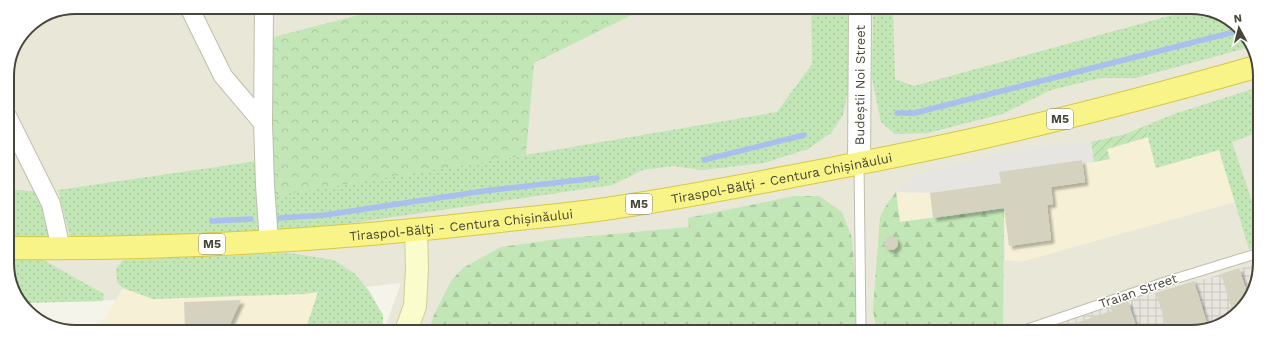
<svg xmlns="http://www.w3.org/2000/svg" width="1267" height="339" viewBox="0 0 1267 339" font-family="'Work Sans',sans-serif">
<style>
.residential{fill:#e8e7d8}
.commercial{fill:#f5f0d6}
.industrial{fill:url(#industrial-grid)}
.grass{fill:url(#grass-dots)}
.forest{fill:url(#forest-firs)}
.park{fill:url(#park-crowns)}
.garden{fill:url(#garden-furrows)}
.parking{fill:#e6e5e1}
.lines{fill:none;stroke-linecap:round;stroke-linejoin:round}
.stream{stroke:#a9bfee;stroke-width:5.5}
.building{fill:#d5d3c0;filter:url(#shadow)}
.service-casing{stroke:#bfbeac;stroke-width:11}
.minor-casing{stroke:#bfbeac;stroke-width:20}
.tertiary-casing{stroke:#bfbeac;stroke-width:24}
.secondary-casing{stroke:#cecf99;stroke-width:24}
.trunk-casing{stroke:#d7c941;stroke-width:24}
.service{stroke:#fff;stroke-width:9}
.minor{stroke:#fff;stroke-width:18}
.tertiary{stroke:#fff;stroke-width:22}
.secondary{stroke:#fafccc;stroke-width:22}
.trunk{stroke:#f8f487;stroke-width:22}
.labels{text-anchor:middle;dominant-baseline:central;stroke-width:3;stroke-linejoin:round;paint-order:stroke}
.shield{fill:#fff;stroke:#7f7e74;stroke-width:1}
.shield-label{font-size:12px;font-weight:bold;fill:#484638}
.street-label{font-size:13px;fill:#484638;stroke:#fff}
.rim{fill:none;stroke:#484638;stroke-width:2}
</style>
<defs>
<pattern id="industrial-grid" width="8" height="8" patternUnits="userSpaceOnUse"><rect width="8" height="8" fill="#e7e5de"/><path d="M0 4h8M4 0v8" fill="none" stroke="#c8c6bf"/></pattern>
<pattern id="grass-dots" width="8" height="8" patternUnits="userSpaceOnUse"><rect width="8" height="8" fill="#c2e6b5"/><path d="M2 2h.1M6 6h.1" fill="none" stroke="#a8c79c" stroke-width="1.8" stroke-linecap="round"/></pattern>
<pattern id="forest-firs" width="22" height="20" patternUnits="userSpaceOnUse"><rect width="22" height="20" fill="#c2e6b5"/><path d="M5 1l3.5 6h-7zM16 11l3.5 6h-7z" fill="#a8c79c"/></pattern>
<pattern id="park-crowns" width="20" height="18" patternUnits="userSpaceOnUse"><rect width="20" height="18" fill="#c2e6b5"/><path d="M2 6a3 3 0 1 1 6 0M12 15a3 3 0 1 1 6 0" fill="none" stroke="#a8c79c"/></pattern>
<pattern id="garden-furrows" width="10" height="10" patternUnits="userSpaceOnUse"><rect width="10" height="10" fill="#c2e6b5"/><path d="M-1 1l2-2M0 10L10 0M9 11l2-2" fill="none" stroke="#a8c79c"/></pattern>
<filter id="shadow"><feDropShadow dx="3.5" dy="3.5" stdDeviation="1" flood-color="#0004"/></filter>
</defs>
<rect width="100%" height="100%" fill="#f4f4ea"/>
<polygon class="residential" points="76,7 1205,8 1240,27 1259,62 1259,277 1236,315 1195,332 384,331 401,283 304,294 23,303 8,277 7,72 27,27 50,12"/>
<g class="commercial">
<polygon points="1148,137 1156,168 1219,149 1235,202 1021,262 1005,260 1004,211 899,222 896,192 903,184 925,172 1000,172 1082,160 1083,163 1109,159 1107,149"/>
<polygon points="123,288 153,299 304,294 319,292 305,331 85,331 95,326 107,315"/>
</g>
<polygon class="industrial" points="1259,263 1259,277 1236,315 1195,332 1037,332 1128,301"/>
<g class="grass">
<polygon points="811,8 852,8 851,75 843,115 831,133 808,149 764,163 702,170 673,166 643,170 612,185 276,234 273,196 526,155 777,112 812,64"/>
<polygon points="873,8 893,8 895,79 914,86 1198,8 1205,8 1240,27 1250,47 1136,78 1101,78 1051,90 1002,114 928,133 895,134 881,122 872,78"/>
<polygon points="1259,87 1259,132 1232,142 1259,222 1259,246 1249,249 1219,150 1156,168 1145,126 1174,114"/>
<polygon points="258,161 261,234 71,241 58,190"/>
<polygon points="8,189 40,192 52,240 8,240"/>
<polygon points="290,253 334,260 355,274 369,291 383,315 383,323 377,331 305,331 318,292 304,294 153,299 123,288 117,282 116,269 123,260"/>
<polygon points="8,257 38,257 104,294 103,301 23,303 8,277"/>
</g>
<g class="forest">
<polygon points="896,192 900,222 1004,208 1003,330 997,332 877,332 873,310 880,217 887,204"/>
<polygon points="794,196 819,196 842,212 852,238 856,292 856,331 428,331 434,315 451,281 463,268 501,247 559,239 689,227 688,218"/>
</g>
<polygon class="park" points="390,7 646,8 534,63 526,155 273,196 270,38"/>
<polygon class="garden" points="1145,126 1148,137 1107,149 1110,159 1094,162 1091,142 1126,134"/>
<polygon class="parking" points="1091,142 1094,162 1082,163 1082,160 1000,172 1001,183 930,193 896,192 903,184 925,172 997,156 1046,147"/>
<g class="lines">
<g class="stream">
<polyline points="897,113 915,113 1242,30"/>
<polyline points="704,160 804,135"/>
<polyline points="280,218 325,215 484,191 597,178"/>
<polyline points="212,221 251,219"/>
</g>
</g>
<g class="building">
<polygon points="1082,160 1085,182 1051,187 1053,204 1047,205 1051,240 1009,246 1004,208 933,218 930,193 1001,183 999,172"/>
<circle cx="891" cy="243" r="7"/>
<polygon points="1239,268 1248,295 1236,315 1234,316 1221,274"/>
<polygon points="1194,281 1208,326 1195,332 1168,332 1156,293"/>
<polygon points="241,300 229,326 215,326 215,331 197,331 197,327 185,328 184,302"/>
<polygon points="1128,301 1138,332 1058,332 1058,329 1112,311 1111,307"/>
</g>
<g class="lines">
<defs>
<g id="service">
<polyline points="859,163 861,331"/>
<polyline points="1019,332 1168,281 1259,253"/>
</g>
<g id="minor">
<polyline points="189,7 223,76 263,123 265,185 269,242"/>
<polyline points="7,116 51,204 61,249"/>
<polyline points="263,123 264,7"/>
</g>
<g id="tertiary">
<path id="s1" d="M859 163 860 8"/>
</g>
<polyline id="secondary" points="406,331 415,306 417,268 416,231"/>
<g id="trunk">
<path id="s2" d="M8 248C170 250 331 240 491 222 534 217 576 214 618 207 687 197 756 183 825 170 871 161 917 152 962 142 1062 120 1161 94 1259 66"/>
</g>
</defs>
<use href="#service" class="service-casing"/>
<use href="#minor" class="minor-casing"/>
<use href="#tertiary" class="tertiary-casing"/>
<use href="#secondary" class="secondary-casing"/>
<use href="#trunk" class="trunk-casing"/>
<use href="#service" class="service"/>
<use href="#minor" class="minor"/>
<use href="#tertiary" class="tertiary"/>
<use href="#secondary" class="secondary"/>
<use href="#trunk" class="trunk"/>
</g>
<g class="labels">
<g class="shield">
<rect x="1047" y="109" width="26" height="20" rx="3"/>
<rect x="626" y="194" width="26" height="20" rx="3"/>
<rect x="199" y="234" width="26" height="20" rx="3"/>
</g>
<g class="shield-label">
<text x="1060" y="119">M5</text>
<text x="639" y="204">M5</text>
<text x="212" y="244">M5</text>
</g>
<g class="street-label">
<text stroke="none"><textPath href="#s1" startOffset="78">Budeștii Noi Street</textPath></text>
<text stroke="none"><textPath href="#s2" startOffset="778">Tiraspol-Bălţi - Centura Chișinăului</textPath></text>
<text stroke="none"><textPath href="#s2" startOffset="454">Tiraspol-Bălţi - Centura Chișinăului</textPath></text>
<text transform="translate(1138 291) rotate(-19)">Traian Street</text>
</g>
</g>
<path d="M0 0H1267V339H0ZM76 14H1191A62 62 0 0 1 1253 76V263A62 62 0 0 1 1191 325H76A62 62 0 0 1 14 263V76A62 62 0 0 1 76 14Z" fill="#fff" fill-rule="evenodd"/>
<path class="rim" d="M76 14H1191A62 62 0 0 1 1253 76V263A62 62 0 0 1 1191 325H76A62 62 0 0 1 14 263V76A62 62 0 0 1 76 14Z"/>
<g transform="translate(1239 28) rotate(353)" stroke="#ffffff" stroke-width="3" paint-order="stroke">
<path d="M0-3L7 15L0 10L-7 15Z" fill="#484638"/>
<text y="-6" font-size="11" font-weight="bold" text-anchor="middle" fill="#484638">N</text>
</g>
</svg>
